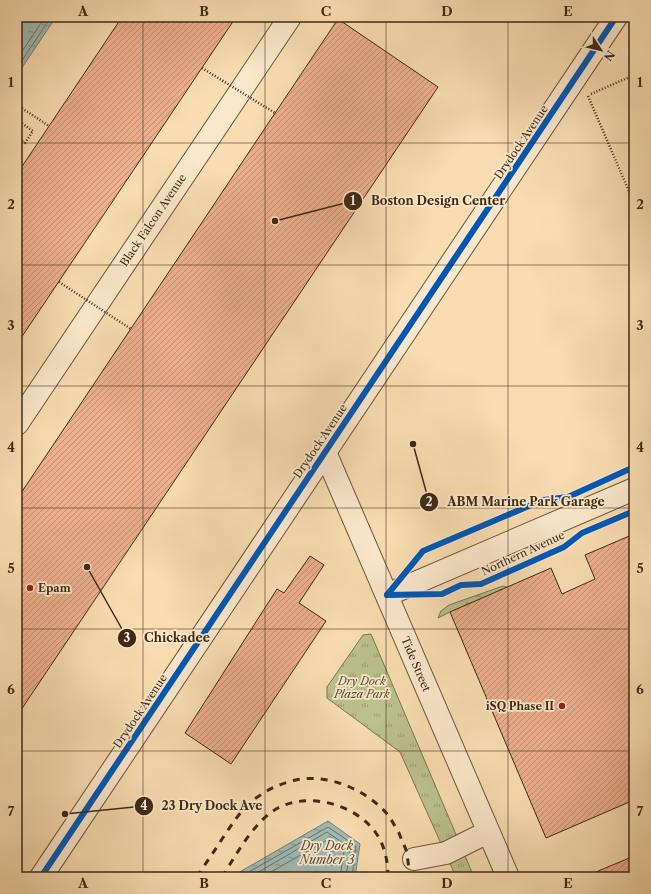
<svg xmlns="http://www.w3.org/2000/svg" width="651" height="894" viewBox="0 0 651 894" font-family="'Libre Caslon Text',serif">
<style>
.forest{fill:url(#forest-firs);stroke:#7d7551}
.park{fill:url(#park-tufts);stroke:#7d7551}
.water{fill:url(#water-ripples);stroke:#798074}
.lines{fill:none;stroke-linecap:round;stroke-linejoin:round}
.shore{stroke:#6f7264;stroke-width:1}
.building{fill:url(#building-hatch);stroke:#3f2915}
.minor-casing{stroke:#6e563c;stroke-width:24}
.path{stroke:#3f2915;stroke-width:2.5;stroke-dasharray:1 2;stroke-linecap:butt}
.minor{stroke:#fbe8cc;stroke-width:22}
.rail{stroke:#3f2915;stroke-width:3;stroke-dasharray:7 7;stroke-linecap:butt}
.path-bridge{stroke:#3f2915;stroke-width:2.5;stroke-dasharray:1 2;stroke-linecap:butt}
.cycleway-casing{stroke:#fbe8cc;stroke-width:8}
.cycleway{stroke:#0057b8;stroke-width:6}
.grid{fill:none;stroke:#3f2915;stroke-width:1;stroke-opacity:0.55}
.poi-dot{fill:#8f2418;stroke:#fbe8cc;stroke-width:1.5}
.labels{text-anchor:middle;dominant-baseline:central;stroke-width:3.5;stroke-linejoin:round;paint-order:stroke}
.street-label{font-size:11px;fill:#3f2915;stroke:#fbe8cc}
.poi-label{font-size:11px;font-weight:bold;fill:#3f2915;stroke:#fbe8cc;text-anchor:start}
.park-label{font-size:11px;font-style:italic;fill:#5e4f33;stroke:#fbe8cc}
.water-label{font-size:12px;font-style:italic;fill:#574d3c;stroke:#fbe8cc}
.leader{fill:none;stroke:#3f2915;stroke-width:1.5}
.callout-dot{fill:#3f2915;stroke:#fbe8cc;stroke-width:1.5}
.mark-label{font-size:12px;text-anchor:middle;font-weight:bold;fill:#fff}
.callout-label{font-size:12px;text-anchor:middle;font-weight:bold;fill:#3f2915;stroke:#fbe8cc;stroke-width:3.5;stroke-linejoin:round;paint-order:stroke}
.neatline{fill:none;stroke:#3f2915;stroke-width:1.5}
.grid-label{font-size:13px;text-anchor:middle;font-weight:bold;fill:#3f2915}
</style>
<defs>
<pattern id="forest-firs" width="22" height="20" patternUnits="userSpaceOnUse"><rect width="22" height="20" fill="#bbc18d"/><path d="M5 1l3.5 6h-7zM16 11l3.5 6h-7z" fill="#999d72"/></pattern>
<pattern id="park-tufts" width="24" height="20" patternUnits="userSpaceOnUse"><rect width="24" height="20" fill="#bbc18d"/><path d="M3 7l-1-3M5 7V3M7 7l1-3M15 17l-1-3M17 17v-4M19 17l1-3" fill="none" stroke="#999d72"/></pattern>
<pattern id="water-ripples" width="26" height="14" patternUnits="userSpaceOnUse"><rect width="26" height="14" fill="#9fbab3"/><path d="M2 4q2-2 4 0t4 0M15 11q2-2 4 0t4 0" fill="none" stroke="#839790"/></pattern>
<pattern id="building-hatch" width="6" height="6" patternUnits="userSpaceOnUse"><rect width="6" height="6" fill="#edaf8e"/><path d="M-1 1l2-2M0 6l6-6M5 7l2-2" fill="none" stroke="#c18e73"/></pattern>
</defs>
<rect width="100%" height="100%" fill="#f9dcb1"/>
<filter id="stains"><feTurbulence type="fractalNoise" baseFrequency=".005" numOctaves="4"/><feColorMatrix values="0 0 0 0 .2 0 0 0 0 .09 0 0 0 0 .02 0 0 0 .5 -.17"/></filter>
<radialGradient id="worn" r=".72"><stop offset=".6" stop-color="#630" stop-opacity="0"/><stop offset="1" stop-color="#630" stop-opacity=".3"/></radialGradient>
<polygon class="forest" points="503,586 507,587 450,612 438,618 441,611 449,605"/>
<polygon class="park" points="371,634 474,877 456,877 400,752 327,698 327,687 363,635"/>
<g class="water">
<polygon points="17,17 56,17 17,75"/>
<polygon points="328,821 360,844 355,877 231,877"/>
</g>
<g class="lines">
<g class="shore">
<polyline points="17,59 45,17"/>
<polyline points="17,68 51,17"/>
<polyline points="240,877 328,827 356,846 352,877"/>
<polyline points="250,877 327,832 350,848 346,877"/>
<polyline points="262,877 327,840 344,851 340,877"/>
</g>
</g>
<g class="building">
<polygon points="122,17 236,17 17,344 17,174"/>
<polygon points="338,19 438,87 17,716 17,499"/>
<polygon points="634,534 634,800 546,838 450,612 551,568 562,594 595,579 585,555"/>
<polygon points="310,556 324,565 299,603 326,621 231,764 185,733 277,589 284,593"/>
<polygon points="634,856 634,877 584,877"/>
</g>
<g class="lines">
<defs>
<g id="minor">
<polyline points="17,424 290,17"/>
<polyline points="325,452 508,877"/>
<polyline points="387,595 634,489"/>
<polyline points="414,859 446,853 488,832"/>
<polyline points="41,877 616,17"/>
</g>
</defs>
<use href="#minor" class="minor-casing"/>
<g class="path">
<polyline points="591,94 634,75"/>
<polyline points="588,96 634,203"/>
<polyline points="17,105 49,126"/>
<polyline points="17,120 33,131 25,143 17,138"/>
</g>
<use href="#minor" class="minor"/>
<g class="rail">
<path d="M197 877C205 864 214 852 222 839 233 823 243 806 259 796 270 788 283 783 296 780 328 773 367 790 388 815 392 820 395 827 399 833 401 839 404 844 406 850 408 859 409 868 409 877"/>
<path d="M222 877C236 855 256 818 280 807 311 792 356 805 376 833 385 846 388 862 388 877"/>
</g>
<g class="path-bridge">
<polyline points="202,68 275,113"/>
<polyline points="59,282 131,329"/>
</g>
<defs>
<g id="cycleway">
<polyline points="387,595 423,551 543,500 568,497 634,467"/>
<polyline points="387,595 442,594 461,585 481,584 564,547 582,533 634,511"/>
<polyline points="41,877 616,17"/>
</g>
</defs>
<use href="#cycleway" class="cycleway-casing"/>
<use href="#cycleway" class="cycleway"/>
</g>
<path class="grid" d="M143 17V877M265 17V877M386 17V877M508 17V877M17 143H634M17 265H634M17 386H634M17 508H634M17 629H634M17 751H634"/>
<g class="poi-dot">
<circle cx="30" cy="588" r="4"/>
<circle cx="562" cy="706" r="4"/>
</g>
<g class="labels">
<g class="street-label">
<text transform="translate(521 142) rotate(-56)">Drydock Avenue</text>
<text transform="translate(153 220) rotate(-56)">Black Falcon Avenue</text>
<text transform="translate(320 441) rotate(-56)">Drydock Avenue</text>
<text transform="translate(523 553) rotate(-25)">Northern Avenue</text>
<text transform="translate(416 664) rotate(67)">Tide Street</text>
<text transform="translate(140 711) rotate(-56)">Drydock Avenue</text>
</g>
<g class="poi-label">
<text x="38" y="588">Epam</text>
<text x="554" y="706" text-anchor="end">iSQ Phase II</text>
</g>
<g class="park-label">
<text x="362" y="681">Dry Dock<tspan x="362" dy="13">Plaza Park</tspan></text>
</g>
<g class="water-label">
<text x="327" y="845">Dry Dock<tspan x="327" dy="14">Number 3</tspan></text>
</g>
</g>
<path class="leader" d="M275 221L353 201M413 444L429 502M87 567L127 638M65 814L144 806"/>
<g class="callout-dot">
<circle cx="275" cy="221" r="4"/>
<circle cx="413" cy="444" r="4"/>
<circle cx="87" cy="567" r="4"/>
<circle cx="65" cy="814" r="4"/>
<circle cx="353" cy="201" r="10"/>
<circle cx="429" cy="502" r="10"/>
<circle cx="127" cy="638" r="10"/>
<circle cx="144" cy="806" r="10"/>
</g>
<g class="mark-label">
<text x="353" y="205">1</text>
<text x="429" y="506">2</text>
<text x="127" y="642">3</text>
<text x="144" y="810">4</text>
</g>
<g class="callout-label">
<text x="438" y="205">Boston Design Center</text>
<text x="526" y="506">ABM Marine Park Garage</text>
<text x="177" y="642">Chickadee</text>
<text x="212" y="810">23 Dry Dock Ave</text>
</g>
<rect width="651" height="894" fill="none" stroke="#f9dcb1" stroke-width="44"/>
<g transform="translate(601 50) rotate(125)" stroke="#fbe8cc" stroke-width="3" paint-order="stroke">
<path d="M0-3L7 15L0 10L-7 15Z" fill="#3f2915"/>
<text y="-6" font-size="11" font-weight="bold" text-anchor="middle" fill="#3f2915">N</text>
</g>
<rect x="22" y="22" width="607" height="850" class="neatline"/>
<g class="grid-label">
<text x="83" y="16">A</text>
<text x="204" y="16">B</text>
<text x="326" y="16">C</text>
<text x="447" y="16">D</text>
<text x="568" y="16">E</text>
<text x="11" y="87">1</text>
<text x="640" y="87">1</text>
<text x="11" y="209">2</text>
<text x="640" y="209">2</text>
<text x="11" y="330">3</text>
<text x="640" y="330">3</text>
<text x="11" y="452">4</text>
<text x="640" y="452">4</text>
<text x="11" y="573">5</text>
<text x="640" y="573">5</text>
<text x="11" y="694">6</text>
<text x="640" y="694">6</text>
<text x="11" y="816">7</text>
<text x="640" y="816">7</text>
<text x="83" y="888">A</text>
<text x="204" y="888">B</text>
<text x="326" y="888">C</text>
<text x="447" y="888">D</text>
<text x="568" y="888">E</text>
</g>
<rect width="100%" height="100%" filter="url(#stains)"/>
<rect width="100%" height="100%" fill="url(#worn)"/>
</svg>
